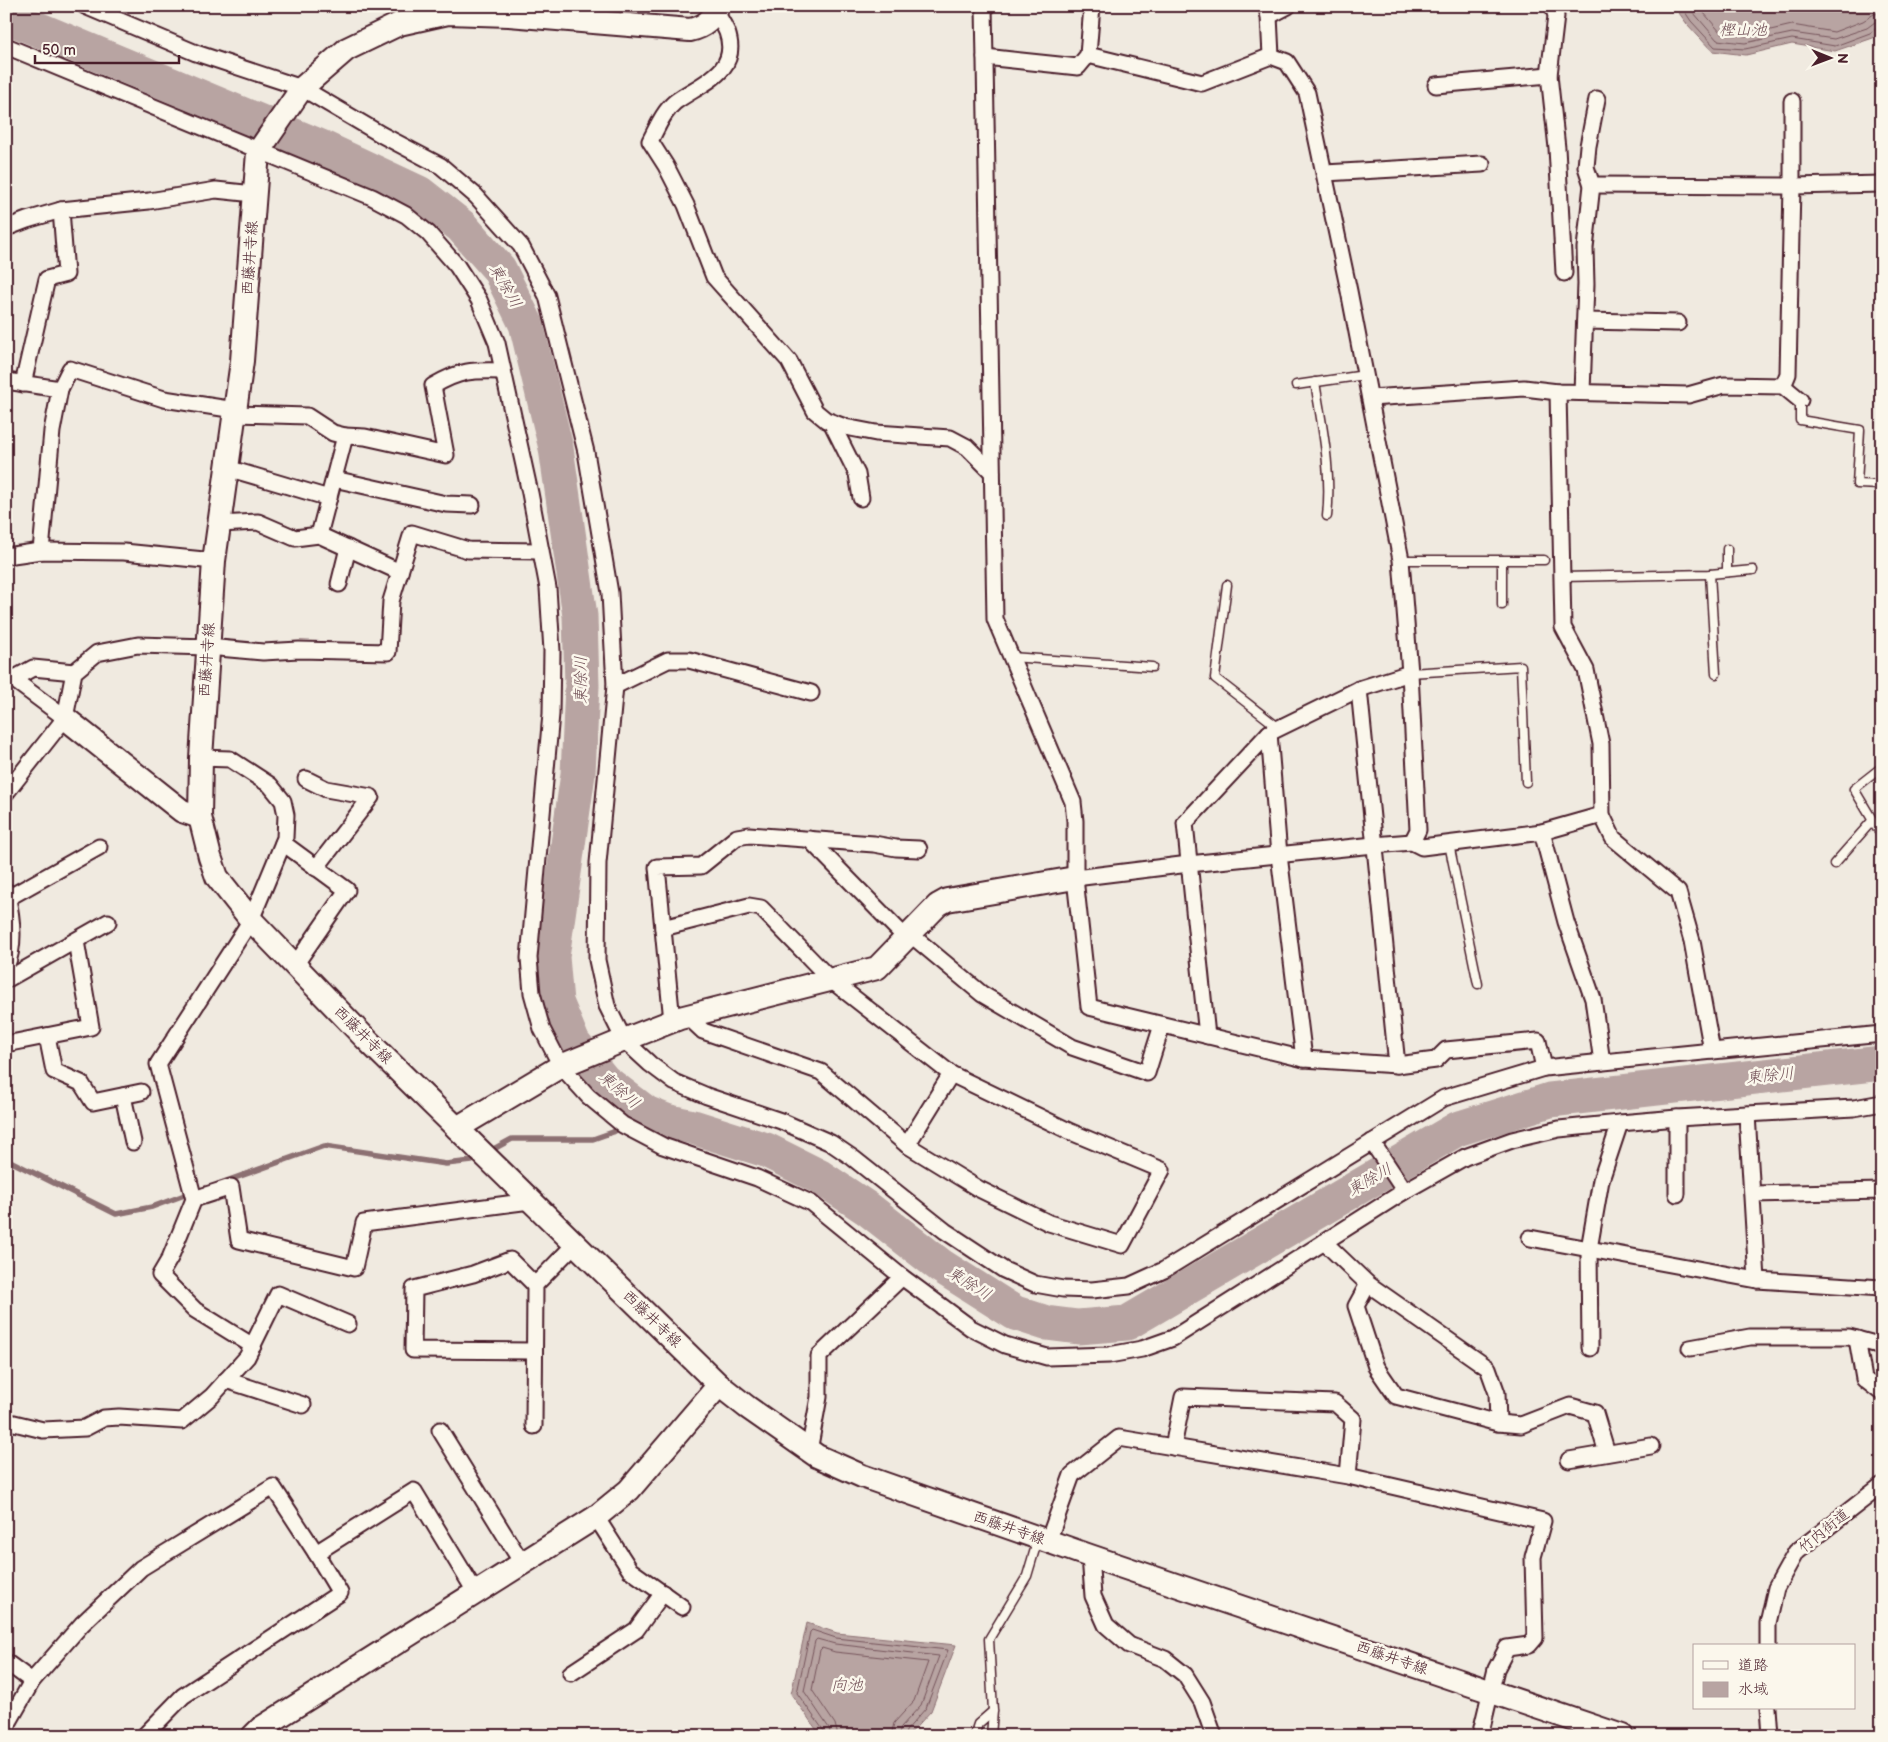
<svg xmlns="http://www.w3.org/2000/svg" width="1888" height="1742" viewBox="0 0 1888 1742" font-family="'Balsamiq Sans','Klee One',sans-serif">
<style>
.water{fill:#b8a4a2;stroke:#8c6f72}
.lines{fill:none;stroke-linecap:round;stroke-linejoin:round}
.shore{stroke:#76545b;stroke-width:1}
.stream{stroke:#8c6f72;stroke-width:5.5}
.river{stroke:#b8a4a2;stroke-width:35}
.lane-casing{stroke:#4a1f2b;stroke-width:11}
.street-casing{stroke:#4a1f2b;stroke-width:19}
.secondary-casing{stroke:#4a1f2b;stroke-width:26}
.lane{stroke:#fbf7ec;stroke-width:8}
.street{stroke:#fbf7ec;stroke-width:15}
.secondary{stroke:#fbf7ec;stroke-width:22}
.labels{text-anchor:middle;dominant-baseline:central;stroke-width:5;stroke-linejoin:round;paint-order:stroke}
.street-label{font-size:15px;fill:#4a1f2b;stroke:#fbf7ec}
.water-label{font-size:16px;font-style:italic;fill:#704e55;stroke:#fbf7ec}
</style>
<rect width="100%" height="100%" fill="#f0eae0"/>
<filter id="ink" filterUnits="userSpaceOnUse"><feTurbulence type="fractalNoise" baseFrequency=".02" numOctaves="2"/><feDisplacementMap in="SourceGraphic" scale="10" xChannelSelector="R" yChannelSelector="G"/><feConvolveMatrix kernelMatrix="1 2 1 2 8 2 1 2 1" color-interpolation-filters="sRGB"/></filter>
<g filter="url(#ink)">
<g class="water">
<polygon points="1674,6 1882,6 1882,30 1873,38 1835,51 1792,44 1746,55 1712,51 1687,24"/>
<polygon points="807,1623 837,1633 956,1645 931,1711 908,1736 821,1736 791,1694"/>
</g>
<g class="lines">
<g class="shore">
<polyline points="1681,6 1691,21 1715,47 1745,49 1792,39 1835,46 1870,33 1877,28 1882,27"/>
<polyline points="1688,6 1717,40 1745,43 1792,33 1834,39 1867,28 1875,22 1882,21"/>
<polyline points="1698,6 1721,33 1745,36 1792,25 1834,32 1863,21 1874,14 1882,13"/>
<polyline points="825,1736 824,1731 797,1693 810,1632 812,1630 836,1638 948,1650 926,1708 906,1731 905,1736"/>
<polyline points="831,1736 829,1728 804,1691 815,1641 817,1639 835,1644 939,1656 921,1705 901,1727 898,1736"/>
<polyline points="838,1736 835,1724 812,1690 820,1650 822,1648 835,1652 928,1662 914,1701 894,1723 891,1736"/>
</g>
<g class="stream">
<polyline points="488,1152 512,1139 593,1139 613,1132 646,1113"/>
<polyline points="6,1159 116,1214 152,1207 190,1193"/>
<polyline points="218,1184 324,1146 446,1164 472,1161 480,1156"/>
</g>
<polyline class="river" points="6,16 323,148 419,193 461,226 499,269 526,324 556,448 580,616 582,686 578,774 552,957 556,1002 573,1043 604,1081 646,1113 666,1121 693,1127 766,1150 820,1177 868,1209 941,1266 1015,1313 1046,1323 1078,1327 1127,1323 1457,1129 1550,1100 1882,1063"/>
<defs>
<g id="lane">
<path d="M1315 382C1322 426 1332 472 1327 516"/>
<polyline points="1296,385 1365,375"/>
<polyline points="1800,400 1800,420 1860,430 1857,484 1882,485"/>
<polyline points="1727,549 1727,572"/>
<polyline points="1401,560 1544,560"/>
<polyline points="1710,574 1716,674"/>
<polyline points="1562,577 1710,574 1753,570"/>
<polyline points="1227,585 1215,678 1279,728"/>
<polyline points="1502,605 1502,560"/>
<polyline points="1011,657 1152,667"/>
<polyline points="1410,673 1521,666 1526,782"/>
<polyline points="1882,767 1854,789 1882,836"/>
<polyline points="1449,844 1478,984"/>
<polyline points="1834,864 1872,821"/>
<polyline points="974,1736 978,1724 993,1711"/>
<polyline points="991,1736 993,1711 989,1639 1027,1576 1038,1539"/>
</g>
<g id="street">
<polyline points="85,6 196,53 302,88 382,135 441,166 476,196 521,246 547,296 586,452 610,593 615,686 598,863 597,960 607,1006 624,1040 650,1064 674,1082 707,1096 781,1121 831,1143 853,1158 945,1231 1004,1270 1035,1284 1063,1289 1092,1290 1129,1286 1164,1270 1444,1098 1544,1068 1882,1034"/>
<polyline points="984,6 995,619 1073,802 1075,821 1075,878 1089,1007 1304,1059 1397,1065 1359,689"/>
<polyline points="1266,6 1269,16 1271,56 1287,62 1307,93 1349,291 1401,560 1410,673 1418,830 1412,842"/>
<polyline points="1553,6 1556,16 1549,75 1557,148 1564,273"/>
<path d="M716 11C719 18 724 25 727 32 741 72 701 83 675 102 663 112 657 128 650 141L666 166 686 205 714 277 789 361 815 411 826 420 845 427 876 433 950 438 967 447 992 472"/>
<polyline points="1269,16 1288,6"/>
<polyline points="6,46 372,197 406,215 428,233 457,266 479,300 497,343 530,493 548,588 552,651 551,714 529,958 532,993 542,1029 561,1066 588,1096 623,1125 663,1146 757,1178 811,1203 902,1277 971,1328 1005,1345 1047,1357 1109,1355 1142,1349 1173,1338 1403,1192 1465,1157 1512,1140 1559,1129 1620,1123 1677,1118 1854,1108 1882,1103"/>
<polyline points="1088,55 1202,83 1271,56"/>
<polyline points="985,57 1078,67 1088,55 1092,6"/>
<polyline points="1436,85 1549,75"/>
<polyline points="1325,173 1482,164"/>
<polyline points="1592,185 1792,186 1882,184"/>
<polyline points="6,228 27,220 61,210 149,201 216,190 254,194"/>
<polyline points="1585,321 1678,323"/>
<polyline points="6,381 60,389"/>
<polyline points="23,384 47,279 66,274 61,210"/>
<polyline points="1783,386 1788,374 1792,186 1792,101"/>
<polyline points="1558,392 1563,627 1586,670 1601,744 1602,815 1613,838 1678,892 1692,941 1712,1051"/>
<polyline points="1582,392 1586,284 1585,248 1592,185 1586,167 1588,146 1597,99"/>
<polyline points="1370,398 1524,388 1558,392 1688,395 1724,385 1783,386 1800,400"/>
<polyline points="235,414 307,416 333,433 345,436 319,535"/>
<polyline points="831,422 857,474 861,498"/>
<path d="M345 436 365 437 446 455 433 386C460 370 472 370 503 371"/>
<polyline points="227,468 329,498"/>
<polyline points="334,479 446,504 472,505"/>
<polyline points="219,524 258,522 295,538 319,535 400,572"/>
<polyline points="41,551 52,431 60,389 70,369 164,399 235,410"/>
<polyline points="6,556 41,551 124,552 214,561"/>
<polyline points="339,584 348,548"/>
<polyline points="6,674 65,718"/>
<polyline points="13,679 33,668 74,672"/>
<polyline points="615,686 668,660 689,660 811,693"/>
<polyline points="1269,733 1279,855 1304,1059"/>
<polyline points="201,758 230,759 270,785 283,801 286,815 285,838 251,920 158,1064 194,1199 170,1258 160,1275 195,1310 253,1346"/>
<polyline points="306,779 326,789 371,797 316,868"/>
<polyline points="6,793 65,718 74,672 97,653 138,645 208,647 263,652 299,650 388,652 391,601 412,533 468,550 541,551"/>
<polyline points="1542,832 1566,922 1593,999 1602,1062"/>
<polyline points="809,839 906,938"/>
<polyline points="283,843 347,890 295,965"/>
<polyline points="1075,878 1189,864 1374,845 1412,842 1422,847 1542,832 1602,815"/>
<path d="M6 891C12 915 16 944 6 967"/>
<polyline points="8,898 99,847"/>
<polyline points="663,928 749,906 761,908 831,980 951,1074 1071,1132 1162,1170 1122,1245 1049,1223 979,1189 907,1145 821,1072 703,1031 687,1016"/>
<polyline points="910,934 982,994 1072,1047 1147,1073 1162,1025"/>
<polyline points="6,980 108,922"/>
<polyline points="672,1021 657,867 701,866 737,837 749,835 874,844 896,848 919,849"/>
<polyline points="47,1036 54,1071 81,1083 93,1102 141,1092"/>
<polyline points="1207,1036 1185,823 1269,733 1359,689 1410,673"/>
<polyline points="6,1044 91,1027 76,941"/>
<polyline points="1397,1065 1436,1060 1446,1050 1538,1041 1544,1068"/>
<polyline points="123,1096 133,1142"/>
<polyline points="1747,1114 1757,1280"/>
<polyline points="1372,1142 1400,1184 1403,1192"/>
<polyline points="907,1145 951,1074"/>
<polyline points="1677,1194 1677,1118"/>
<polyline points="1753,1194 1882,1191"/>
<polyline points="194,1199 231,1187 239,1240 354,1268 364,1223 530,1201"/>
<polyline points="1530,1238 1757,1280 1882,1288"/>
<polyline points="1324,1242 1368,1284 1488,1368 1497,1393 1498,1423"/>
<polyline points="1368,1284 1356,1306 1376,1367 1396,1396 1498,1423 1521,1425 1570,1406 1595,1413 1607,1453"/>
<polyline points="1857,1339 1864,1379 1882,1393"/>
<polyline points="1590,1348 1589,1249 1601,1180 1620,1123"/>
<polyline points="1690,1348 1750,1337 1849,1337 1882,1346"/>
<polyline points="534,1351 413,1350 414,1289 473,1274 510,1260 535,1285"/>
<polyline points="226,1380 303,1405"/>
<polyline points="6,1421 43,1430 85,1428 104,1418 119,1417 182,1421 212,1396 247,1357 278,1294 348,1324"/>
<polyline points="534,1426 535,1285 575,1244"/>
<polyline points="440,1430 522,1563"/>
<polyline points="1173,1447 1183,1397 1335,1403 1353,1419 1348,1476"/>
<polyline points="809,1451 819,1397 819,1356 902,1277"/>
<polyline points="1569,1460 1651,1446"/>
<polyline points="596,1517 630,1570 682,1607"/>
<polyline points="1048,1541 1072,1475 1119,1438 1348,1476 1543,1521 1533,1557 1535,1638 1529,1645 1507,1648 1496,1669 1480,1736"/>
<polyline points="316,1553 414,1491 476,1593"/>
<polyline points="1090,1556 1093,1596 1106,1625 1129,1645 1165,1659 1185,1675 1202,1702 1214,1736"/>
<polyline points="1768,1646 1768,1623 1776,1588 1796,1552 1882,1485"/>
<polyline points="6,1662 32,1681"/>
<polyline points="571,1673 636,1630 663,1593"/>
<polyline points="1768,1708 1770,1736"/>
<polyline points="6,1727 32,1681 82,1624 141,1568 273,1487 316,1553 340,1593 183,1696 144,1736"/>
</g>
<g id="secondary">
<path d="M718 6C713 20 704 27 690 30L509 15 448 13 399 24 347 49 302 88 258 152 242 361 214 561 201 758 200 817 210 857 217 877 251 920 367 1040 719 1385 747 1407 817 1456 862 1476 1090 1556 1622 1736"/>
<polyline points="65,718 182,811 200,817"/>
<polyline points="457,1128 561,1066 624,1040 680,1018 877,968 938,905 947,900 1075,878"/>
<polyline points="253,1736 261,1728 596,1517 629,1490 719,1385"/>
</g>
</defs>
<use href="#lane" class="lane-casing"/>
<use href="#street" class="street-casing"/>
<use href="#secondary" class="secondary-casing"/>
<use href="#lane" class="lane"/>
<use href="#street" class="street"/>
<use href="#secondary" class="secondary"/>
</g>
</g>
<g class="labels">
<g class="street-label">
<text transform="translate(250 258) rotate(-86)">西藤井寺線</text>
<text transform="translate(207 660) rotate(-86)">西藤井寺線</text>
<text transform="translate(363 1035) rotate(45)">西藤井寺線</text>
<text transform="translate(652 1319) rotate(44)">西藤井寺線</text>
<text transform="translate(1009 1528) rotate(19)">西藤井寺線</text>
<text transform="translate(1824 1531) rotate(-39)">竹内街道</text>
<text transform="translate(1392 1658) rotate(19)">西藤井寺線</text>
</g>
<g class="water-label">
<text x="1743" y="30">樫山池</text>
<text transform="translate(505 286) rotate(60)">東除川</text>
<text transform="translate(581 680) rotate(-90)">東除川</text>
<text transform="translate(1770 1076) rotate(-6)">東除川</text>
<text transform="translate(619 1090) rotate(41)">東除川</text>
<text transform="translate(1370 1180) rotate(-30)">東除川</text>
<text transform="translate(969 1284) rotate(32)">東除川</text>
<text x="847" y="1685">向池</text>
</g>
</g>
<rect width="1888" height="1742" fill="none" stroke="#fbf7ec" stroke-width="25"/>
<rect x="12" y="12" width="1863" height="1717" fill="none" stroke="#4a1f2b" stroke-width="2" filter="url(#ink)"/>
<rect x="1693" y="1644" width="162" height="65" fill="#fbf7ec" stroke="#b4a19f"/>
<rect x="1703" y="1661" width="25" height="8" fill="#fbf7ec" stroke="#b4a19f"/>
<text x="1738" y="1670" font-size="15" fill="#4a1f2b">道路</text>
<rect x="1703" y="1682" width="25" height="15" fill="#b8a4a2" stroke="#b4a19f"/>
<text x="1738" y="1694" font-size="15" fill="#4a1f2b">水域</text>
<g transform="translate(1830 58) rotate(91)" stroke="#fbf7ec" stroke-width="4" paint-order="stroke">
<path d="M0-4L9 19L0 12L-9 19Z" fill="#4a1f2b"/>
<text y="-8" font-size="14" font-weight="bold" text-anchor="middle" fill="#4a1f2b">N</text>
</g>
<path d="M35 55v8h144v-8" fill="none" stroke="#4a1f2b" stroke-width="2.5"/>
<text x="42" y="55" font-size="15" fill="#4a1f2b" stroke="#fbf7ec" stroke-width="4" paint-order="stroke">50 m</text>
</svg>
